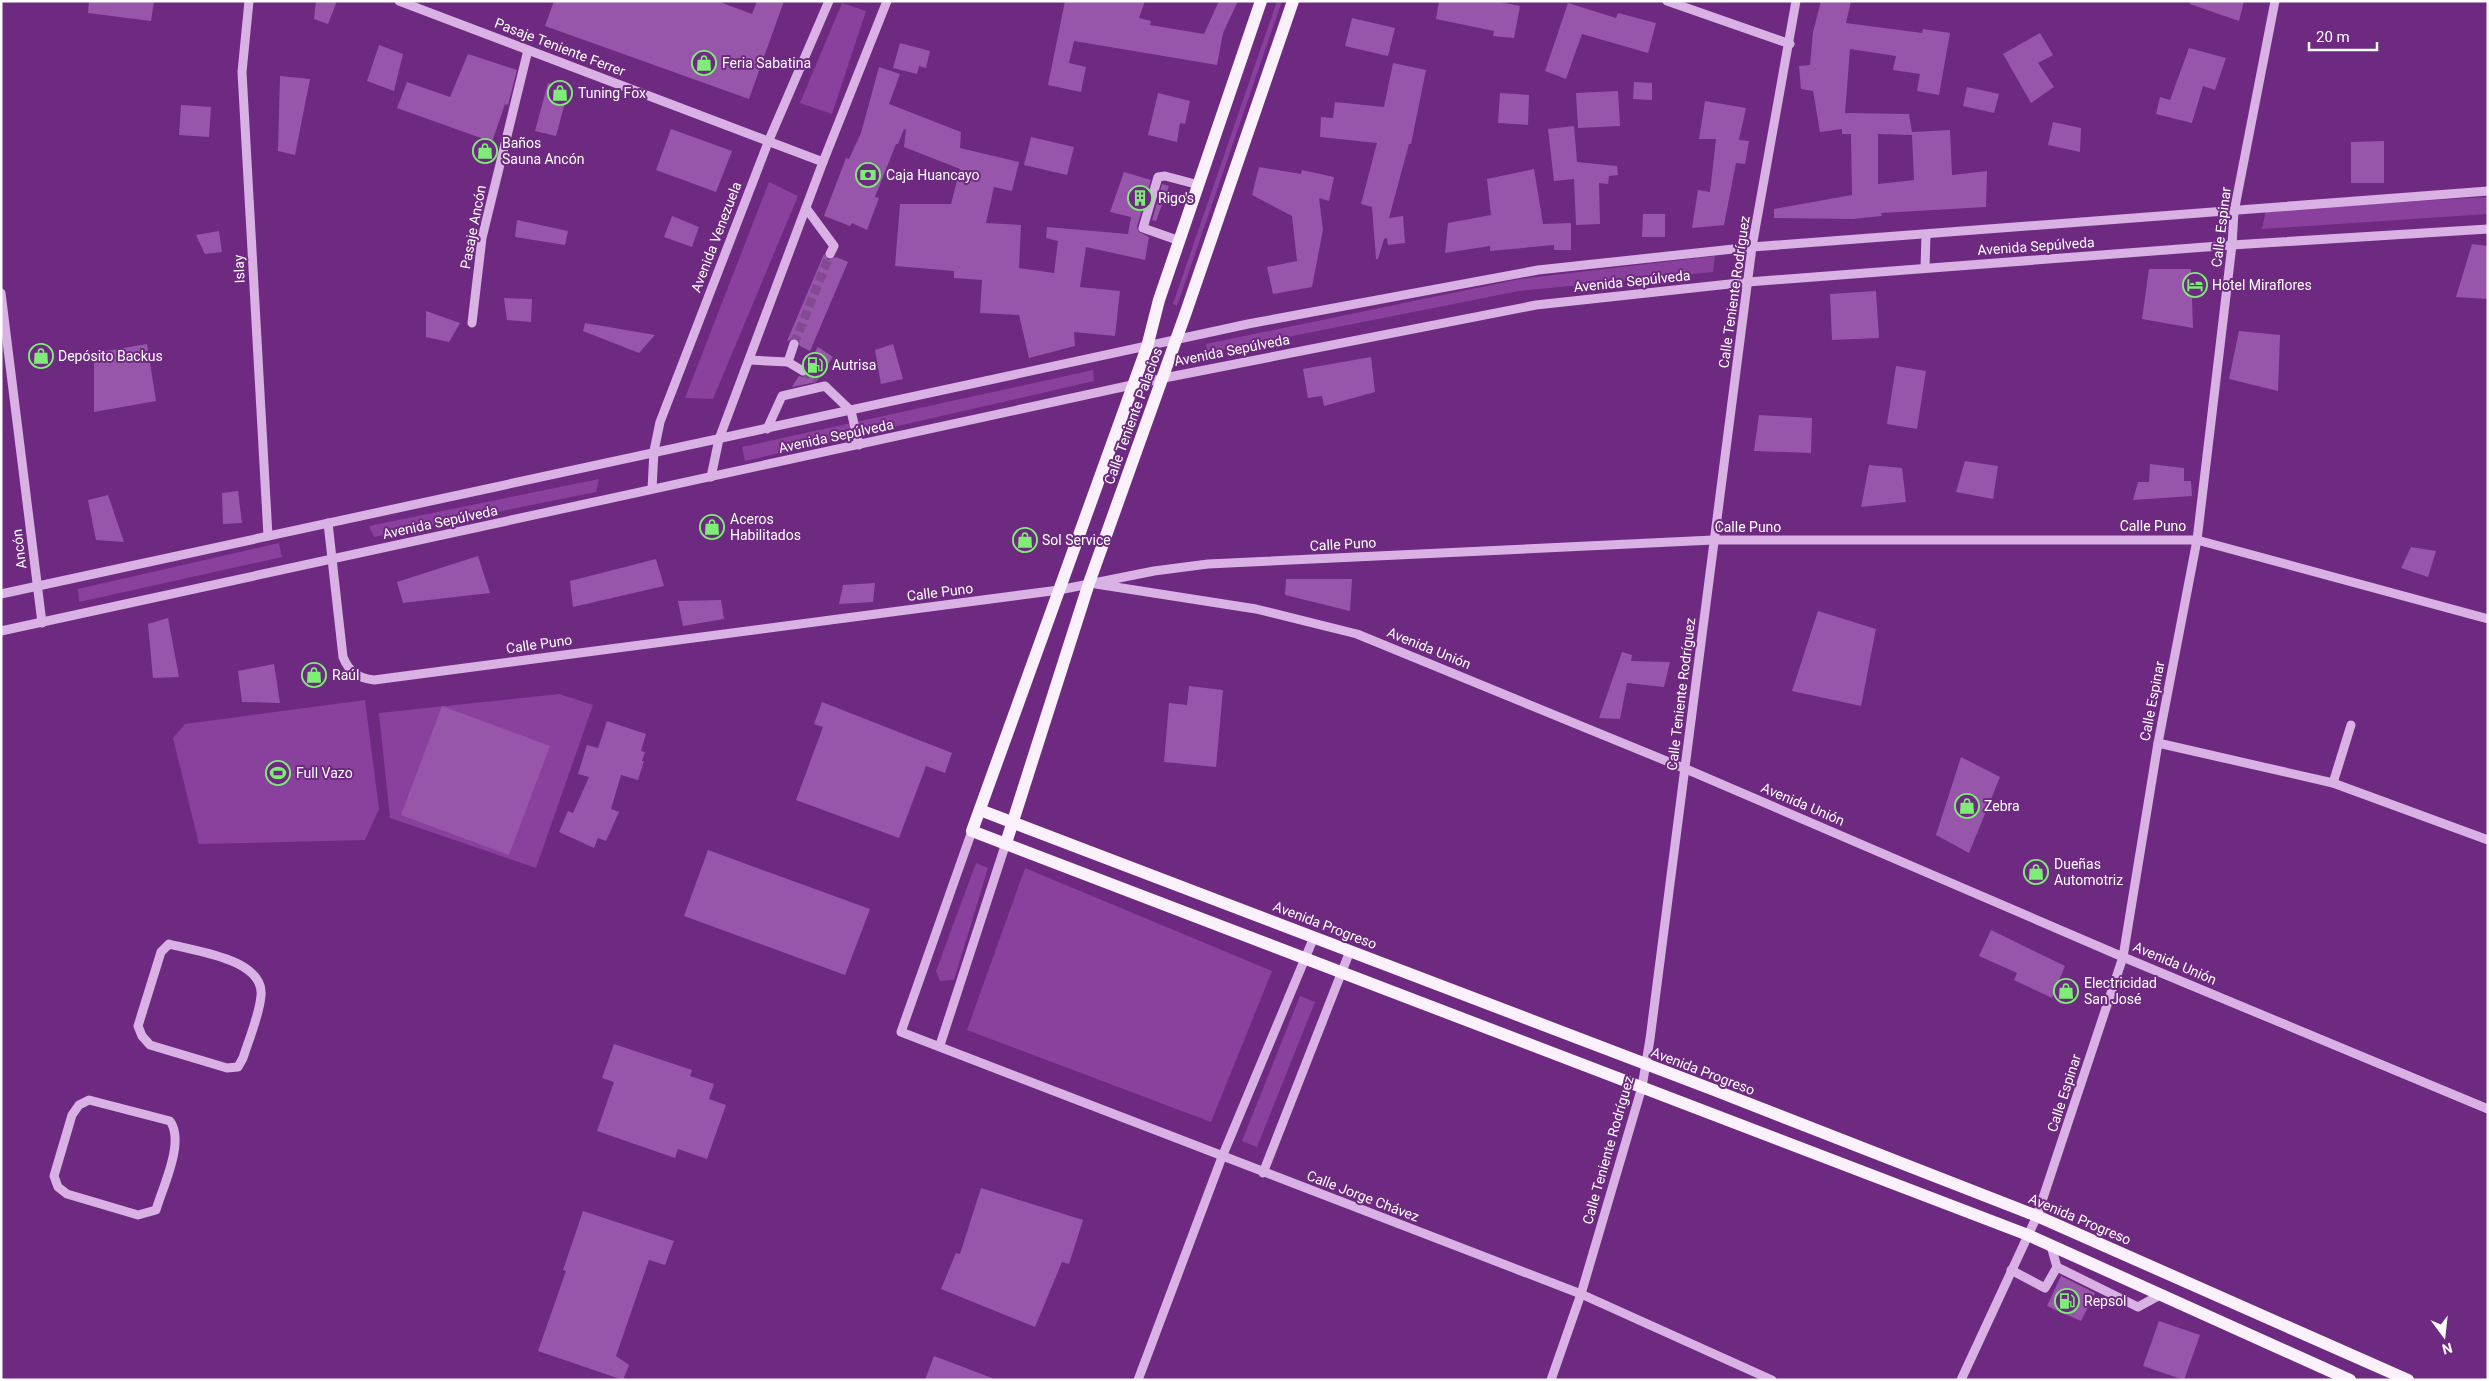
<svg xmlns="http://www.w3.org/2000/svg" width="2489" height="1381" viewBox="0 0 2489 1381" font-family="Roboto,sans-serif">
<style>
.green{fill:#8a419e}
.building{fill:#9856aa;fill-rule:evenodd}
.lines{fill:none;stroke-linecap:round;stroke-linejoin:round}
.minor-tunnel{stroke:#844993;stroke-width:9;stroke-dasharray:9 4.5;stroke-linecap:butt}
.minor{stroke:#d9b1e5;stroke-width:9}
.major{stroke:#fbf1fd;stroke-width:12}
.labels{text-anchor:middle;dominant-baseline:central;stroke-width:4;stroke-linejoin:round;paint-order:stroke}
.street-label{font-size:14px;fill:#fff;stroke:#6e2980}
.poi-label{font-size:14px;fill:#fff;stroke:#6e2980;text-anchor:start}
</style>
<rect width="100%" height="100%" fill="#6e2980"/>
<g class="green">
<polygon points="1277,1 1282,1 1177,306 1173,304"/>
<polygon points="842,3 866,11 832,114 800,103"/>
<polygon points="769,182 798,196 713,399 685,398"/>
<polygon points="2488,197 2488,214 2262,229 2266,210"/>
<polygon points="1715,256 1713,272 1519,291 1207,353 1206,344 1520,279"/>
<polygon points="1093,370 1094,381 745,461 742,447"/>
<polygon points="599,479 596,492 374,537 369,526"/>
<polygon points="279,543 282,557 79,602 78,589"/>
<polygon points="559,694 593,705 536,868 390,818 379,713"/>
<polygon points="365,700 379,809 365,840 199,844 173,738 185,724"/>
<polygon points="976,863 988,868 954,980 940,981 936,971"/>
<polygon points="1025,868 1272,971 1211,1122 967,1030"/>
<polygon points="1300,996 1315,1002 1257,1147 1242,1141"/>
</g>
<g class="building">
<polygon points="89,1 154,1 151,21 88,13"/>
<polygon points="316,1 337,1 328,24 314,19"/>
<polygon points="554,1 717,1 752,14 757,1 784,1 749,99 545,26"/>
<polygon points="1065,1 1145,1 1139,18 1151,21 1150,25 1204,34 1219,1 1238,1 1223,33 1217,65 1074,41 1069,63 1086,67 1081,92 1048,85"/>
<polygon points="1439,1 1495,1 1520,6 1514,38 1493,36 1494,31 1436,19"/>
<path d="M1821 1H1851L1846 23 1922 33 1923 29 1950 33 1939 95 1917 91 1920 74 1893 70 1896 56 1850 49 1845 113 1909 114 1912 132 1950 130 1952 175 1987 171 1986 207 1881 213 1882 216 1853 219 1774 218V209L1852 195 1851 134H1842V129L1820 132 1813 91 1801 89 1799 66 1810 65 1813 32ZM1878 134 1912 135 1914 180 1878 184Z"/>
<polygon points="2190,1 2244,1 2239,21 2190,4"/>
<polygon points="1568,3 1616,18 1618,13 1656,23 1648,53 1582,34 1566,79 1545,71"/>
<polygon points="1352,18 1395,28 1388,56 1345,46"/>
<polygon points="2040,33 2053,55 2038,63 2054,87 2031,103 2003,54"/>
<polygon points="900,43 930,51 926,68 919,66 917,74 893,68"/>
<polygon points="379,45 403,54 394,91 367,81"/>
<polygon points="2189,48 2226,58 2215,90 2203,86 2192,123 2156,114 2160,97 2170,100"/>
<polygon points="468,54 517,70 508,105 505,104 492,142 397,108 407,82 450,97"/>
<polygon points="1393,63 1426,70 1411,144 1409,144 1389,218 1403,216 1405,243 1388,245 1387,238 1384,239 1378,259 1376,259 1372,207 1361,204 1377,143 1320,137 1321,117 1333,118 1335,102 1384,107"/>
<polygon points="879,67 900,74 889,104 961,132 960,148 1019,162 1012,191 994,187 986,223 1021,225 1019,268 1054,273 1058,241 1046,238 1047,227 1128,234 1131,217 1110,212 1124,172 1151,180 1137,227 1139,232 1149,237 1145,260 1086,247 1080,287 1120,291 1115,336 1074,332 1075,346 1029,358 1019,315 980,313 982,280 954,278 954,271 895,266 900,204 951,204 960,169 904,147 906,130 904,129 898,144 896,144 875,197 879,198 867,230 852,223 850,226 824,216 846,158 849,159 861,133"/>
<polygon points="280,76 310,79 295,155 278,151"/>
<polygon points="1634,82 1652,83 1652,100 1633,99"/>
<polygon points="548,83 569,88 556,136 535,131"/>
<polygon points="1967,87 1999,94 1994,113 1963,106"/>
<polygon points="1618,91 1620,126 1578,128 1576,93"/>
<polygon points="1158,93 1190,101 1185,124 1180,123 1177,142 1148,135"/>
<polygon points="1500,93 1529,95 1528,125 1498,123"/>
<polygon points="1705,101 1746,108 1739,140 1749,141 1745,164 1736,163 1724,225 1692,228 1698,190 1710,192 1716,139 1699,139"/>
<polygon points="181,105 211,107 209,137 179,135"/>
<polygon points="2053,122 2081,128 2080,152 2048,145"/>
<polygon points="1574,126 1577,162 1617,166 1618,175 1609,176 1608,184 1599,183 1600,224 1576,225 1574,179 1554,181 1548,129"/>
<polygon points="671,129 732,151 716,192 656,170"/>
<polygon points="1031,137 1074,147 1067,175 1024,165"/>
<polygon points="2384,141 2384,183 2351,183 2351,142"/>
<polygon points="1259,167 1301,174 1302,170 1334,177 1329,201 1319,198 1323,230 1312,287 1273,294 1267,267 1297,261 1292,216 1252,195"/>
<polygon points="1534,169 1543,224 1571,223 1571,250 1554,250 1554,245 1490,251 1490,246 1445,253 1448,223 1491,215 1487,179"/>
<polygon points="1162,184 1169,186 1156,221 1152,220 1151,224"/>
<polygon points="1643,214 1665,214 1665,237 1642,237"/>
<polygon points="672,216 699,227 692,247 664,237"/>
<polygon points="517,220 568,231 565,245 515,237"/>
<polygon points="219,231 222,252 205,254 196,235"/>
<polygon points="2472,244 2488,246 2488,299 2456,297"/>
<polygon points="824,254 828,260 836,257 848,262 810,351 800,346 796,338 787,341"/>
<polygon points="2149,269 2191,269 2193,328 2142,319"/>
<polygon points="1876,291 1879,338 1832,340 1830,294"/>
<polygon points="504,298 532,299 531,322 507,320"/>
<polygon points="426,311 460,323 449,342 426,337"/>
<polygon points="585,323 655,335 639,353 583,331"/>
<polygon points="2239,331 2280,335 2278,391 2229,379"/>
<polygon points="147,344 156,401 94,412 94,353"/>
<polygon points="893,344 903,379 881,384 875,350"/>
<polygon points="818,347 833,357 816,382 792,387 799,376 803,377 808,375 809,371 806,366"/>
<polygon points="1371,357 1375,392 1324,406 1322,396 1308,398 1303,369"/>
<polygon points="1896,366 1926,371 1917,429 1887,424"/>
<polygon points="1759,415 1812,418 1811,453 1754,451"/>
<polygon points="1965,461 1998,466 1993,499 1956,492"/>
<polygon points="2150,464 2184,468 2184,481 2191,481 2192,496 2133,500 2138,482 2149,482"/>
<polygon points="1869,465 1902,468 1906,502 1861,507"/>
<polygon points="238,491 242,523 223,524 222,493"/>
<polygon points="108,495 124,542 96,540 88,500"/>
<polygon points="2411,547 2436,551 2428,577 2401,568"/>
<polygon points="478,556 490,593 403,603 397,582"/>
<polygon points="656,559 664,586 573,607 570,581"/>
<polygon points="1286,579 1352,579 1350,611 1285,595"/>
<polygon points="875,583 873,602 839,604 843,585"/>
<polygon points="721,600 724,619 683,626 678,601"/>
<polygon points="1818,611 1876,629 1861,706 1792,691"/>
<polygon points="168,618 179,677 153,678 148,624"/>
<polygon points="1622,652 1632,655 1631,661 1670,662 1664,687 1627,683 1620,719 1599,718"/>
<polygon points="274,664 280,703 242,702 238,671"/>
<polygon points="1189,686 1223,690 1216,767 1164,762 1169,703 1187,705"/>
<polygon points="822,702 952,753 945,773 926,766 899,838 796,800 823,727 814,724"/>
<polygon points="442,706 550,746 509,855 401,815"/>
<polygon points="607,721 646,734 641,751 645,752 642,761 644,761 638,780 621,775 611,809 619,812 606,841 598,838 594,848 559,832 568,811 573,813 589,777 578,774 587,745 598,748"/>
<polygon points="1961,757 2000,777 1969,853 1936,835"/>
<polygon points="708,850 870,909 845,975 684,916"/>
<polygon points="1991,930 2065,966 2052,998 2014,980 2017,973 1979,956"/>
<polygon points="614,1044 692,1070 690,1076 714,1084 709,1099 726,1105 707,1159 678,1149 675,1158 597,1131 614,1082 602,1078"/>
<polygon points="981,1188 1083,1220 1069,1264 1062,1262 1035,1327 941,1289 956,1253 960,1254"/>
<polygon points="583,1211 674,1241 665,1265 649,1260 616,1356 629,1365 623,1380 538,1351 566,1271 563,1270"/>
<polygon points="2061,1276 2095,1293 2081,1321 2047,1306"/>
<polygon points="2159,1321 2200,1335 2184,1380 2143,1366"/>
<polygon points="934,1356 992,1378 991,1380 925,1380"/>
</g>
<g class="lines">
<g class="minor-tunnel">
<polyline points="794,344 830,254"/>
<polyline points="803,371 817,380"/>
</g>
<g class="minor">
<polyline points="249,1 242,72 268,536"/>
<polyline points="399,1 823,162"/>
<polyline points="1667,1 1790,44"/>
<polyline points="806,208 834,246 830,254"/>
<polyline points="1180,241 1143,228 1158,177 1165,176 1199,185"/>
<polyline points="1925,268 1926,235"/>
<polyline points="1,293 42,623"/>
<polyline points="472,323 482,238 528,50"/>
<polyline points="750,360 788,362 794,344"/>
<polyline points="788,362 803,371"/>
<polyline points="767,429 782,396 825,386 851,411 859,445"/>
<polyline points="711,477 719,439 823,162 887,1"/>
<polyline points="652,489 654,451 660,422 769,140 829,1"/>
<path d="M328 523 343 657C349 672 358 678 374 680L1059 590 1154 571 1208 564 1713 540H2197L2488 619"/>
<polyline points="1096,584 1256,609 1357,634 1686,769 2123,957 2488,1109"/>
<polyline points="1,594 1248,324 1538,270 1752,247 2488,191"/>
<polyline points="1,631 1164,378 1536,305 1748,282 2232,245 2488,229"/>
<polyline points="2158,743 2333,783 2488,840"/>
<polyline points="2333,783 2351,725"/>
<polyline points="972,831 901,1032 1581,1294 1772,1380"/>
<path d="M169 944C195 951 265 959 261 996 259 1016 249 1039 243 1058L238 1067 227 1068 150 1045 142 1036 138 1026 161 952Z"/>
<polyline points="940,1045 1006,843"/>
<path d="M89 1100 170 1121C185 1142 163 1186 156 1210L138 1215 67 1194 58 1187 54 1176 72 1115 79 1105Z"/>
<polyline points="1263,1173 1350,951"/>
<polyline points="2051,1246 2057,1267 2138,1307 2160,1295"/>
<polyline points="2011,1270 2045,1288 2057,1267"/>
<polyline points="1138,1380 1222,1157 1314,937"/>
<polyline points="1551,1380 1581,1294 1642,1087 1650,1039 1752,247 1796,1"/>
<polyline points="1961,1380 2037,1216 2123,957 2158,743 2197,540 2232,245 2234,212 2275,1"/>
</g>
<g class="major">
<polyline points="1261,1 1159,300 1147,347 972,831 2028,1235 2350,1380"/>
<polyline points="980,810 1714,1090 2037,1216 2408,1380"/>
<polyline points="1006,843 1089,583 1186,312 1293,1"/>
</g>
</g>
<defs>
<symbol id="shop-ring" viewBox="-11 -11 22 22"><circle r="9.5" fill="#6e2980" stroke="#7fec78" stroke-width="1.5"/><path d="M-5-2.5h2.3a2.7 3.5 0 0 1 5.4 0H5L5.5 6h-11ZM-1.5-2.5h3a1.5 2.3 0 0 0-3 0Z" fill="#7fec78"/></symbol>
<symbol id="bank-ring" viewBox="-11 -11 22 22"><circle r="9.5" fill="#6e2980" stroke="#7fec78" stroke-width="1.5"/><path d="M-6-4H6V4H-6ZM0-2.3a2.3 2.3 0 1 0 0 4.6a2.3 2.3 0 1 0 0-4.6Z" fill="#7fec78"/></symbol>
<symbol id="building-ring" viewBox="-11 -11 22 22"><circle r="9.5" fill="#6e2980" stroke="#7fec78" stroke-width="1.5"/><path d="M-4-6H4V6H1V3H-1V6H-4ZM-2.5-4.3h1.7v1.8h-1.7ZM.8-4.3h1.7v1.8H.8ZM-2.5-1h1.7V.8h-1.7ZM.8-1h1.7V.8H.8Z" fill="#7fec78"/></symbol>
<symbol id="hotel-ring" viewBox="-11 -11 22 22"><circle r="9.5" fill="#6e2980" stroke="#7fec78" stroke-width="1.5"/><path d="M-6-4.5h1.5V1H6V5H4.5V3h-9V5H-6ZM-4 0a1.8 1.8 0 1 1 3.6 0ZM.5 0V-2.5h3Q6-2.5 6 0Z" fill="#7fec78"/></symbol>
<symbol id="fuel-ring" viewBox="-11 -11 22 22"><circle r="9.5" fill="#6e2980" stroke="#7fec78" stroke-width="1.5"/><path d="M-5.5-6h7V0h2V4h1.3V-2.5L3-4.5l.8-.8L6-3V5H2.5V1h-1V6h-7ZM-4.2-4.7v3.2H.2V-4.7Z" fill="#7fec78"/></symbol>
<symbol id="stadium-ring" viewBox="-11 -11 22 22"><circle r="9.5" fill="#6e2980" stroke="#7fec78" stroke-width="1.5"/><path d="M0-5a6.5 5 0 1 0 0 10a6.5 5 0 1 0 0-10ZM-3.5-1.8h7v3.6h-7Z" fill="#7fec78"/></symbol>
</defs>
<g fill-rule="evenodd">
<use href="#shop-ring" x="690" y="49" width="28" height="28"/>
<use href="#shop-ring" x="546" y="79" width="28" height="28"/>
<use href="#shop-ring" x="471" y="137" width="28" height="28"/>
<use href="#bank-ring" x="854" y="161" width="28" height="28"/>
<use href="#building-ring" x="1126" y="184" width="28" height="28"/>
<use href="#hotel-ring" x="2181" y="271" width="28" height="28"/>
<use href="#shop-ring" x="27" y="342" width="28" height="28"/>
<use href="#fuel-ring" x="801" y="351" width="28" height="28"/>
<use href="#shop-ring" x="698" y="513" width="28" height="28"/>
<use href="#shop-ring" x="1011" y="526" width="28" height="28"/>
<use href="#shop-ring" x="300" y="661" width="28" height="28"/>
<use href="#stadium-ring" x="264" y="759" width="28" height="28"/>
<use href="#shop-ring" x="1953" y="792" width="28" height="28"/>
<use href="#shop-ring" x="2022" y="858" width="28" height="28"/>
<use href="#shop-ring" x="2052" y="977" width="28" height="28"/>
<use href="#fuel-ring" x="2053" y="1287" width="28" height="28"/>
</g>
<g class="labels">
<g class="street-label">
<text transform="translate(560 47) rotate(21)">Pasaje Teniente Ferrer</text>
<text transform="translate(473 227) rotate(-79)">Pasaje Ancón</text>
<text transform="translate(2221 227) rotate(-83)">Calle Espinar</text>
<text transform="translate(716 237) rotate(-69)">Avenida Venezuela</text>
<text transform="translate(2036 246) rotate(-4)">Avenida Sepúlveda</text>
<text transform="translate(239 269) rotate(-93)">Islay</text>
<text transform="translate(1632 281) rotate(-6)">Avenida Sepúlveda</text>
<text transform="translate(1734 292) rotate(-82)">Calle Teniente Rodríguez</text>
<text transform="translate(1232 350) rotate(-11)">Avenida Sepúlveda</text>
<text transform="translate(1133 416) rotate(-70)">Calle Teniente Palacios</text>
<text transform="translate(836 436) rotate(-12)">Avenida Sepúlveda</text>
<text transform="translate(440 522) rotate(-12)">Avenida Sepúlveda</text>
<text x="2153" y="526">Calle Puno</text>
<text x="1748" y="527">Calle Puno</text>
<text transform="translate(1343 544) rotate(-3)">Calle Puno</text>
<text transform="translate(19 549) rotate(-97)">Ancón</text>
<text transform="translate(940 592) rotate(-7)">Calle Puno</text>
<text transform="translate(539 644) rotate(-8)">Calle Puno</text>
<text transform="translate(1429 648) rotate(22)">Avenida Unión</text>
<text transform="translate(1681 694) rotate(-83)">Calle Teniente Rodríguez</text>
<text transform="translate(2152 701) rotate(-79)">Calle Espinar</text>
<text transform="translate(1803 804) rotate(23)">Avenida Unión</text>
<text transform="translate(1325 925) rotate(21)">Avenida Progreso</text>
<text transform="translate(2175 963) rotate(23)">Avenida Unión</text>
<text transform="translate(1703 1071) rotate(21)">Avenida Progreso</text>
<text transform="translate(2064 1093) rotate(-72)">Calle Espinar</text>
<text transform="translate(1608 1150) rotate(-74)">Calle Teniente Rodríguez</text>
<text transform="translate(1363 1196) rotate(21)">Calle Jorge Chávez</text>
<text transform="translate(2080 1219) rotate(23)">Avenida Progreso</text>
</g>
<g class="poi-label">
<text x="722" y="63">Feria Sabatina</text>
<text x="578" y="93">Tuning Fox</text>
<text x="502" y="143">Baños<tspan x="502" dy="16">Sauna Ancón</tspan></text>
<text x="886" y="175">Caja Huancayo</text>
<text x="1158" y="198">Rigo's</text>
<text x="2212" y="285">Hotel Miraflores</text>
<text x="58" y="356">Depósito Backus</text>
<text x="832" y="365">Autrisa</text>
<text x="730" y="519">Aceros<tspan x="730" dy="16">Habilitados</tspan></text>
<text x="1042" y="540">Sol Service</text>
<text x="332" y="675">Raúl</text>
<text x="296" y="773">Full Vazo</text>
<text x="1984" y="806">Zebra</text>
<text x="2054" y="864">Dueñas<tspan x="2054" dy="16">Automotriz</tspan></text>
<text x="2084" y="983">Electricidad<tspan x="2084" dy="16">San José</tspan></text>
<text x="2084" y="1301">Repsol</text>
</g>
</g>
<rect width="2489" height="1381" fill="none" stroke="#ffffff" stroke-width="5"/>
<g transform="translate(2444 1336) rotate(165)" stroke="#6e2980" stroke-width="4" paint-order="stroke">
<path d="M0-4L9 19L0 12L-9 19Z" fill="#ffffff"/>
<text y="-8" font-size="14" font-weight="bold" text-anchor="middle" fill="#ffffff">N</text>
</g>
<path d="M2309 42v8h68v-8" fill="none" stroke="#ffffff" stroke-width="2.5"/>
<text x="2316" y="42" font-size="15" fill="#ffffff" stroke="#6e2980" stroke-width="4" paint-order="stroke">20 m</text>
</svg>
